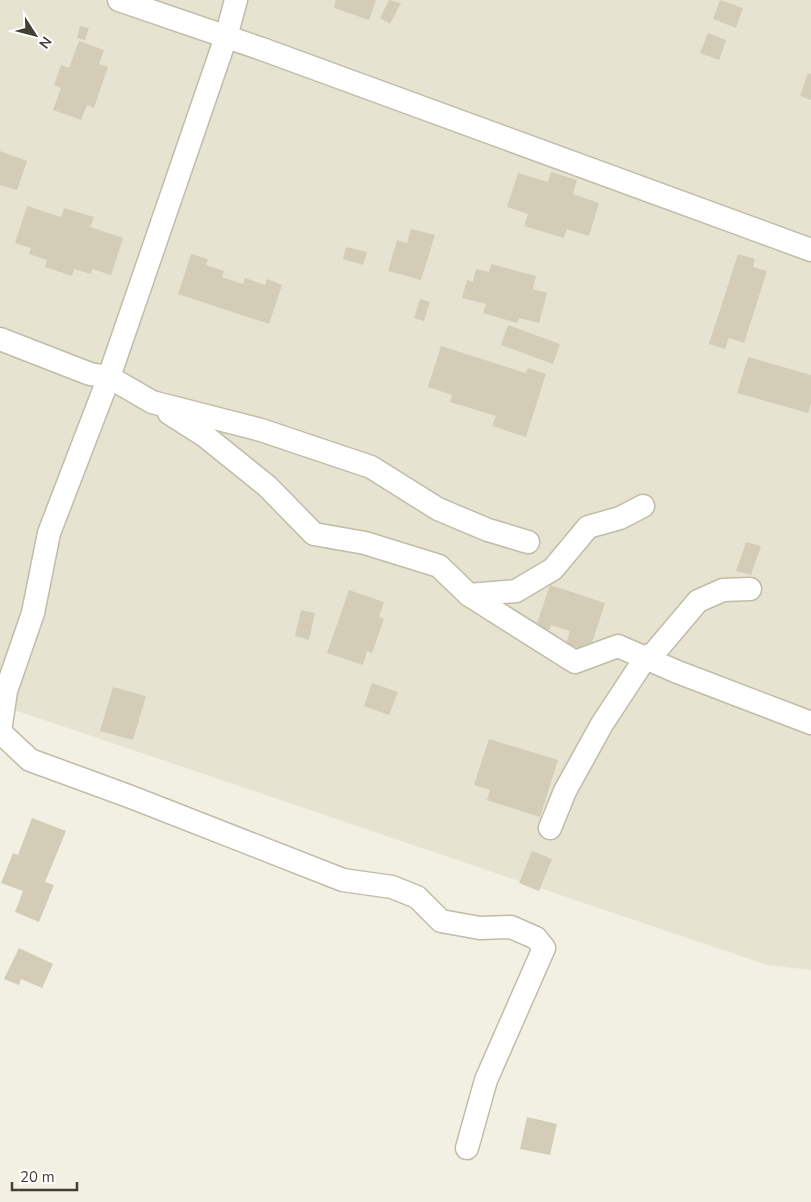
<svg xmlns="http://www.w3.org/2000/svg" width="811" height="1202" viewBox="0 0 811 1202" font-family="'Nunito Sans',sans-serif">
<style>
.residential{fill:#e6e3d0}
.building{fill:#d3cdb7}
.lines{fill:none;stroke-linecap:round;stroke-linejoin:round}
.street-casing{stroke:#c0bca7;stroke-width:25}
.street{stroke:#fff;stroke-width:22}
</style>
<rect width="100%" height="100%" fill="#f2f0e2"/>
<polygon class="residential" points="0,0 811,0 811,970 767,965 0,705"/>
<g class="building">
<polygon points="336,0 376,0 369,20 334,8"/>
<polygon points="389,0 401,3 390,24 380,18"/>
<polygon points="720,0 743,8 736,28 713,19"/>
<polygon points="80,26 89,28 85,40 77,38"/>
<polygon points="708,33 726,40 719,60 700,53"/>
<polygon points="79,41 104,50 99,64 108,67 94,108 87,105 81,120 53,110 61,88 54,85 61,65 69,68"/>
<polygon points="808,73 811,74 811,100 800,96"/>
<polygon points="0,151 27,161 17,190 0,185"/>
<polygon points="551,172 577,180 573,194 599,203 589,236 567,229 564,238 524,226 528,214 507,207 518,173 548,182"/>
<polygon points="27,206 61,217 64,208 94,217 90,227 123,238 111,275 92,269 91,274 74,269 72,276 45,267 47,260 29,254 31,248 15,243"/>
<polygon points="411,229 435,235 421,280 388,271 397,240 407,243"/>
<polygon points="346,247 367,252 363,265 343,259"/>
<polygon points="191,254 208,259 206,265 224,271 222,277 243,284 245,278 265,285 267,279 282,285 269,324 178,294"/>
<polygon points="738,254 755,259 753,267 767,271 744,343 729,338 725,349 709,344"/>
<polygon points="491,264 536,276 533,289 547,293 539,323 519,318 517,323 483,313 486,304 462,298 467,280 473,282 476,269 489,272"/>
<polygon points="420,299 430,302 424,321 414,318"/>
<polygon points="508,325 560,344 553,364 501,345"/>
<polygon points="441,346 526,373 528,368 546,374 526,437 492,426 496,416 450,402 452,395 428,387"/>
<polygon points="748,357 811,375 811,403 808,413 737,393"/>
<polygon points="746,542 761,546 751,575 736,571"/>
<polygon points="550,585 605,603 589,652 566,644 570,631 551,625 548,633 535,629"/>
<polygon points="349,590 384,602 379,617 384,619 372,653 367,651 363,665 327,653"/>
<polygon points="301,610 315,613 309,640 295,636"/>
<polygon points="372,683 398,692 389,715 364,706"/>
<polygon points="113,687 146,696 133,740 100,731"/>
<polygon points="489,739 558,760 540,817 487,800 490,790 474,785"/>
<polygon points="32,818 66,831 45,882 54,885 39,922 15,912 23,891 1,883 13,853 18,855"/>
<polygon points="532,851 552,859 539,891 519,883"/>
<polygon points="19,948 53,964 42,988 21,979 19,985 4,979"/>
<polygon points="527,1117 557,1124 550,1155 520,1149"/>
</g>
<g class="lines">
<defs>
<g id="street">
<polyline points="119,0 262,49 811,250"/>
<polyline points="236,0 226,37 109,377 152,402 261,430 371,467 438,509 488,530 528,542"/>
<polyline points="0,339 90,374 109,377 49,533 33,613 6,691 0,731"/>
<polyline points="169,413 205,436 267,486 314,534 365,543 439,566 469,595 516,591 553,569 588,527 620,518 643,506"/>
<polyline points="469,595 575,662 618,646 675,671 811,723"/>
<polyline points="0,732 30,760 131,797 343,880 392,887 417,897 441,921 480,928 511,927 536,938 544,948 486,1080 467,1148"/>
<polyline points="550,828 565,791 602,724 646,657 654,653 698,601 723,590 750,589"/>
</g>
</defs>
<use href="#street" class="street-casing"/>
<use href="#street" class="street"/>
</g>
<g transform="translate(35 35) rotate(126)" stroke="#ffffff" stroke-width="4" paint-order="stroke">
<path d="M0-4L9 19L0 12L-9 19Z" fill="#433f32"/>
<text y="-8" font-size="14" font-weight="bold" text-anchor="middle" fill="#433f32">N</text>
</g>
<path d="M12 1182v8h65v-8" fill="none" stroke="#433f32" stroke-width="2.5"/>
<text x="20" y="1182" font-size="15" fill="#433f32" stroke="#ffffff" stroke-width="4" paint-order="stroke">20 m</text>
</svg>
